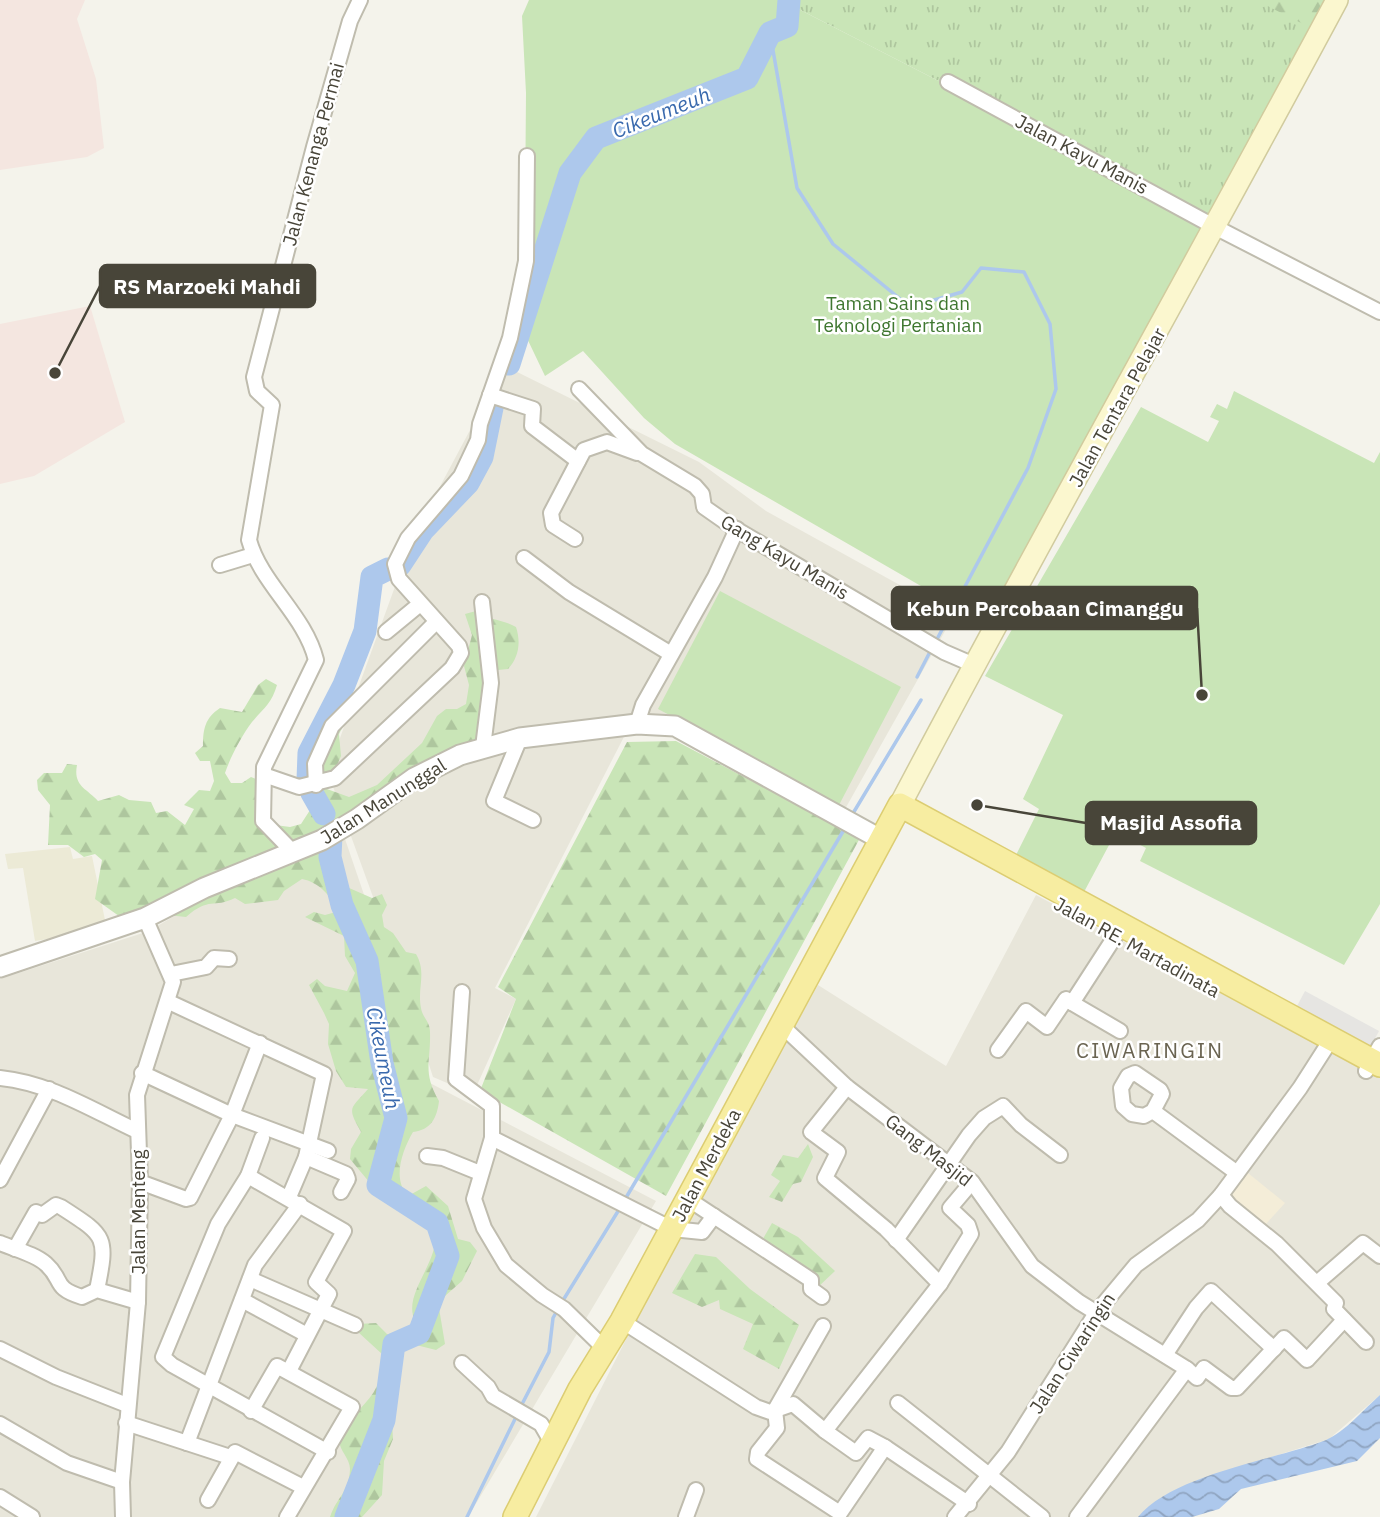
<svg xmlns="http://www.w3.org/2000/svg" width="1380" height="1517" viewBox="0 0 1380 1517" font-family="'IBM Plex Sans',sans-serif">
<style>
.residential{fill:#e8e6da}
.commercial{fill:#f4edd8}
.education{fill:#ecead6}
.medical{fill:#f4e6e0}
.grass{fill:url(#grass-tufts)}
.forest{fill:url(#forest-firs)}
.garden{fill:#c9e5b7}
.parking{fill:#e6e5e2}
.water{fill:url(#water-waves)}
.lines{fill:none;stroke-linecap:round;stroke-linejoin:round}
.stream{stroke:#adc8ec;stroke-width:3.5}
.river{stroke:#adc8ec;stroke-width:23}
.minor-casing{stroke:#bfbcae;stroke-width:18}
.tertiary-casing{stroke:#bfbcae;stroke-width:23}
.secondary-casing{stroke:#d1cb9e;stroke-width:24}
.primary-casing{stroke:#dccd72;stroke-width:26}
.minor{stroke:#fff;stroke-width:14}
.tertiary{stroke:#fff;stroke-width:19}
.secondary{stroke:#fbf7cf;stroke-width:21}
.primary{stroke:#f7eda1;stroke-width:23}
.labels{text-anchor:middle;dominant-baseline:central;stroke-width:5;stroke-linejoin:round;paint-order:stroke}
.street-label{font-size:19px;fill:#484539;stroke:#fff}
.park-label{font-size:19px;fill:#3f7730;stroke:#fff}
.water-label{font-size:21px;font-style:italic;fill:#3969ad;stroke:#fff}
.neighbourhood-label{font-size:21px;letter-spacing:2px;fill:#6a6451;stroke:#fff}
.leader{fill:none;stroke:#484539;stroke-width:2.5}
.callout-dot{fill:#484539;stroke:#fff;stroke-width:2.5}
.callout{fill:#484539;stroke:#484539;stroke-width:2.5}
.callout-label{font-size:21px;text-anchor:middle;font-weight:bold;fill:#fff}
</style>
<defs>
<pattern id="grass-tufts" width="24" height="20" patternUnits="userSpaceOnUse" patternTransform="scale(1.75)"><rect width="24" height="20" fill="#c9e5b7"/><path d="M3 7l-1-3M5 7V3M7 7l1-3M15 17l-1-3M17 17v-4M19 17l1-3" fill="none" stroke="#aec69e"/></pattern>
<pattern id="forest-firs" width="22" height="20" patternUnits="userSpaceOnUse" patternTransform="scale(1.75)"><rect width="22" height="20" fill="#c9e5b7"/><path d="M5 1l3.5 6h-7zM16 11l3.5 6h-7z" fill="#aec69e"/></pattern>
<pattern id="water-waves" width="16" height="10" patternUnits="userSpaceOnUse" patternTransform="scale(1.75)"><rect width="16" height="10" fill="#adc8ec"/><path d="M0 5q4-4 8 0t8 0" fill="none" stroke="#8fa4c0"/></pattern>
</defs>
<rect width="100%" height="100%" fill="#f4f3eb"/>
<g class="residential">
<polygon points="499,363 699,462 766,511 954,615 840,818 666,724 629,727 495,988 516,999 473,1094 433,1077 389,941 331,781 340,738 413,537 493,387"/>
<polygon points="345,839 428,1082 656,1201 468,1517 0,1517 0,979 149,931 213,893 259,870"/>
<polygon points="1036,895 1380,1078 1380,1395 1329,1439 1205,1478 1169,1493 1138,1517 536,1517 692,1209 818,985 946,1066"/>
</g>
<polygon class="commercial" points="1248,1173 1285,1203 1265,1225 1230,1197"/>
<polygon class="education" points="70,847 73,859 92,856 107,930 35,941 23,868 8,869 5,854"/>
<g class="medical">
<polygon points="0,0 85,0 77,19 96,79 104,148 87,157 0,170"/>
<polygon points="90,306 125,422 34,476 0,484 0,324"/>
</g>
<polygon class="grass" points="781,0 1325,0 1207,219"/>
<g class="forest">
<polygon points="1256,0 1326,0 1311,28"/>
<path d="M476 611C490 621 502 619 516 627 521 642 519 657 508 669L498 670 492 680 484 742 354 808 338 836C344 852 336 867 340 884L372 898 382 894 387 905 382 915 384 927 393 933 406 952 416 954C427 973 417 987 421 1008 422 1017 430 1021 430 1032 431 1063 422 1071 439 1101 437 1118 431 1130 413 1132 402 1151 392 1179 408 1196L426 1186 448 1206 458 1239 470 1242 477 1251 462 1281 445 1296 439 1308 445 1344 436 1350 416 1345 406 1349 399 1358 390 1391 393 1439 384 1461 382 1495 362 1517H330C337 1496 349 1493 350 1469 350 1456 334 1447 341 1434 349 1416 369 1404 377 1386 381 1377 379 1365 382 1354L358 1332V1324L376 1323 387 1334 396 1336 416 1323C398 1291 450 1258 433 1214L403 1205 378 1185 370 1183 350 1159 351 1149 361 1132C346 1106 351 1109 368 1089L346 1087 336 1071 328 1044 329 1024 324 1013 309 985 317 979 325 986 347 991 355 973 345 956 344 936 305 917 314 912 325 915 336 912C333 896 318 882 302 879L284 891 278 900 245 904 235 898C213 909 210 896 186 917L167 915 150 929 140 931 95 899 102 860 95 854 84 857 68 845H48L50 805 38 790 37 780 44 773H62L67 764 77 765C73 786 86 788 98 801L119 795 129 800 151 802 156 813 167 811 185 825 194 809 184 805 199 790 210 791 214 781 210 761H200L195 753 203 746C203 729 205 718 220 708L242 712 258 685 266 679 277 685C272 703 263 709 252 722 242 735 230 758 225 773L231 783H242L251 777 261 781 268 824 290 827 301 824 312 807V778L303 773C300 746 325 696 353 690L350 712 339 734 341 756 327 789 349 797 377 785 422 743 437 716 446 709H457L466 704 469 685 464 666 472 635 465 614Z"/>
<polygon points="676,741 860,838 666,1196 480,1091 516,999 498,987 627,742"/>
<polygon points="808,1144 813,1157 801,1182 793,1184 782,1202 769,1197 780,1181 771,1175 783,1155 798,1158"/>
<polygon points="772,1223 798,1237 835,1271 817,1288 760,1244"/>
<polygon points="695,1254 716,1257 750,1289 799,1325 779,1369 743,1349 753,1324 720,1309 719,1300 702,1307 672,1293"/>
</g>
<g class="garden">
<polygon points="529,0 781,0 1207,219 985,623 675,444 644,418 583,351 545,376 524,332 526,93 522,16"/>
<polygon points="1234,391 1374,463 1380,452 1380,904 1344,965 1140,861 1146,848 1116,832 1084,892 1016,855 1039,809 1023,799 1063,715 985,676 1141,407 1208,442 1219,421 1210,417 1217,404 1227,409"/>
<polygon points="720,591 901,687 839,805 658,709"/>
</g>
<polygon class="parking" points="1305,991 1379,1031 1370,1048 1296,1008"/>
<path class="water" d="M1380 1395V1438L1357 1461 1241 1489 1219 1509 1192 1517H1138C1173 1474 1275 1460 1326 1440 1345 1432 1364 1409 1380 1395Z"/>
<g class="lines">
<g class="stream">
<polyline points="770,33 797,188 833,244 910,307 962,292 981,268 1024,272 1050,324 1056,389 1028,468 936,641"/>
<polyline points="917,677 932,648"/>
<polyline points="852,815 921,700"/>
<polyline points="624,1201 845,828"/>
<polyline points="562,1302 620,1208"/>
<polyline points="520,1408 549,1352 553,1318 558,1309"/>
<polyline points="467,1517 517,1415"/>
</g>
<g class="river">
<polyline points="509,364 570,173 596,138 747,78 770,33 787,26 789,0"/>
<polyline points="400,565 423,530 468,483 482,457 493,403"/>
<polyline points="308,780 309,753 344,685 365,631 372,577 388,569"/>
<polyline points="312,793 324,814"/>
<polyline points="331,835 330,857 342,905 367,961 382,1063 396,1118 378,1185 437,1223 448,1256 419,1333 394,1344 384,1420 346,1517"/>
</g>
<defs>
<g id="minor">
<polyline points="948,82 1215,227 1380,312"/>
<polyline points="579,389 642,454 695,486 702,494 704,507 734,528 944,652 974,665"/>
<polyline points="490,395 533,409 532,426 578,461"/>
<polyline points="575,539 553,525 551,513 584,450 607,442 637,453"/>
<polyline points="524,558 569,592 671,654"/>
<polyline points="220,565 253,555"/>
<polyline points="482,602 491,683 483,747"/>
<polyline points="386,632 420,604"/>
<polyline points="637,724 643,705 715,577 737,529"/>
<polyline points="520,738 494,801 533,820"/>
<polyline points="264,775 299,787 335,778 452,668 461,653 459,646 399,579 395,564 408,538 461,476 478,440 480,424 510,338 526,261 527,156"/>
<polyline points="316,785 315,764 332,726 436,622"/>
<path d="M293 852 263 821 264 767 316 660C305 615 261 584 249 540L272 405 257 391 254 377 314 147 350 21 360 0"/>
<polyline points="171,974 206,967 214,958 229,959"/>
<polyline points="462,992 456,1079 492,1106 492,1138 474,1199 484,1228 506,1265 542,1295 564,1309 604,1348"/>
<polyline points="169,1002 324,1074 306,1157 289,1197"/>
<polyline points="1072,1003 1120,1031"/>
<polyline points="781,1025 847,1087 972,1182 1032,1266 1079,1302 1187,1369"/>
<polyline points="998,1050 1026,1011 1047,1027 1066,999 1072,1003 1116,935"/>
<polyline points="1366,1071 1380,1046"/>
<polyline points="142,1073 232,1115 328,1151"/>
<path d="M0 1078C50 1083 92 1110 137 1131"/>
<polyline points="847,1087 811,1132 838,1152 825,1178 886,1229 940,1284"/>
<polyline points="1153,1111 1162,1094 1160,1090 1135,1073 1128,1076 1121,1088 1123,1106 1132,1114 1144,1116 1153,1111 1237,1173"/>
<polyline points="262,1138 248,1176 218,1224 163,1357 172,1365 328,1452"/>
<polyline points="492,1138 672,1229 702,1232 714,1216"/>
<polyline points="427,1156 443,1158 480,1173"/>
<polyline points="306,1157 346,1174 348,1179 341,1192"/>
<polyline points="248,1176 344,1231 316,1282 329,1294 289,1371"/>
<polyline points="0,1180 49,1089"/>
<polyline points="140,1182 186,1199 190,1198 232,1115 260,1043"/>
<polyline points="1221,1195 1230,1206 1277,1244 1336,1303 1334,1309 1366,1342"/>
<polyline points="688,1199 811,1280 811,1289 822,1297"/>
<polyline points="896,1240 969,1135 984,1118 1003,1106 1021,1125 1060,1155"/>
<path d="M0 1243C14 1249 35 1254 46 1264 64 1280 52 1288 82 1297L97 1290 138 1302"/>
<path d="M15 1249 36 1212 42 1215 56 1205 61 1207C106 1236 108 1236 97 1290"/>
<polyline points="250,1279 355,1325"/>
<polyline points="1317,1283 1363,1243 1380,1256"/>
<polyline points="242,1300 307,1335"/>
<polyline points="622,1321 756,1407 770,1412 793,1404 825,1431 940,1284 971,1234 968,1225 950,1208 972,1182"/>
<polyline points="823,1326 775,1410 777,1428 758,1452 757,1459 840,1513 885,1447 969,1504"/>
<polyline points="0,1349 56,1377 127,1405"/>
<polyline points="1165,1355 1196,1308 1211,1291 1274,1349"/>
<polyline points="462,1363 488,1387 493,1396 541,1424 552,1443"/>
<polyline points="898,1403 1042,1517"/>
<polyline points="251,1411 277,1366 352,1407 287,1517"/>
<polyline points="126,1423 230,1457"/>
<polyline points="0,1424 67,1463 122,1482"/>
<polyline points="825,1431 856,1453 868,1438 885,1447"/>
<polyline points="187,1443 255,1265 300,1204"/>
<polyline points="0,1497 32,1517"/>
<polyline points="208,1500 235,1452 303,1487"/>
<polyline points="123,1517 122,1482 138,1302 140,1182 137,1095 173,982 145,918"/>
<polyline points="686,1517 696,1490"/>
<polyline points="955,1517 1008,1452 1096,1313 1136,1265 1198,1220 1221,1195 1300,1088 1332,1038"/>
<polyline points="1077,1517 1187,1369 1197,1378 1204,1368 1231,1388 1237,1388 1284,1338 1307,1360 1344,1320"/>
</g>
<polyline id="tertiary" points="0,967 145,918 204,888 322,840 357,819 414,778 460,755 520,738 637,724 675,726 882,840"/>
<path id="secondary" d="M900 805C1042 535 1193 269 1337 0"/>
<polyline id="primary" points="515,1517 580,1389 622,1321 900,805 1380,1065"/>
</defs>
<use href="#minor" class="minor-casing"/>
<use href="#tertiary" class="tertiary-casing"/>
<use href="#secondary" class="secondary-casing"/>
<use href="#primary" class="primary-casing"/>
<use href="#minor" class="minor"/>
<use href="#tertiary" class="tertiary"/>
<use href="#secondary" class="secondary"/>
<use href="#primary" class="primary"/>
</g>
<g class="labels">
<g class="street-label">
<text transform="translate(313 154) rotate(-75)">Jalan Kenanga Permai</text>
<text transform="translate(1082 154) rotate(28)">Jalan Kayu Manis</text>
<text transform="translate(1117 407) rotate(-61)">Jalan Tentara Pelajar</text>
<text transform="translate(785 557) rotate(31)">Gang Kayu Manis</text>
<text transform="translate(383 801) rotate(-32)">Jalan Manunggal</text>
<text transform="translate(1137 947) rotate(29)">Jalan RE. Martadinata</text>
<text transform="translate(929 1150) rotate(38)">Gang Masjid</text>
<text transform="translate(706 1165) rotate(-62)">Jalan Merdeka</text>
<text transform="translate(138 1212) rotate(-90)">Jalan Menteng</text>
<text transform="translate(1072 1353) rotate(-57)">Jalan Ciwaringin</text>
</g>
<g class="park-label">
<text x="898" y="303">Taman Sains dan<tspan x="898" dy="22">Teknologi Pertanian</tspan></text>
</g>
<g class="water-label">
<text transform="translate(661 112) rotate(-22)">Cikeumeuh</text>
<text transform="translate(384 1058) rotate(79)">Cikeumeuh</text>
</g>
<g class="neighbourhood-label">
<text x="1150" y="1050">CIWARINGIN</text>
</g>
</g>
<path class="leader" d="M55 373L100 286M1202 695L1197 608M977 805L1086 823"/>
<g class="callout-dot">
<circle cx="55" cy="373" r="7"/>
<circle cx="1202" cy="695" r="7"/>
<circle cx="977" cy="805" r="7"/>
</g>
<g class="callout">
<rect x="100" y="265" width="215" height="42" rx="7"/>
<rect x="892" y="587" width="305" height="42" rx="7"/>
<rect x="1086" y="802" width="170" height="42" rx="7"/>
</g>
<g class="callout-label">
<text x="207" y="294">RS Marzoeki Mahdi</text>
<text x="1045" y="616">Kebun Percobaan Cimanggu</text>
<text x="1171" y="830">Masjid Assofia</text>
</g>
</svg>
